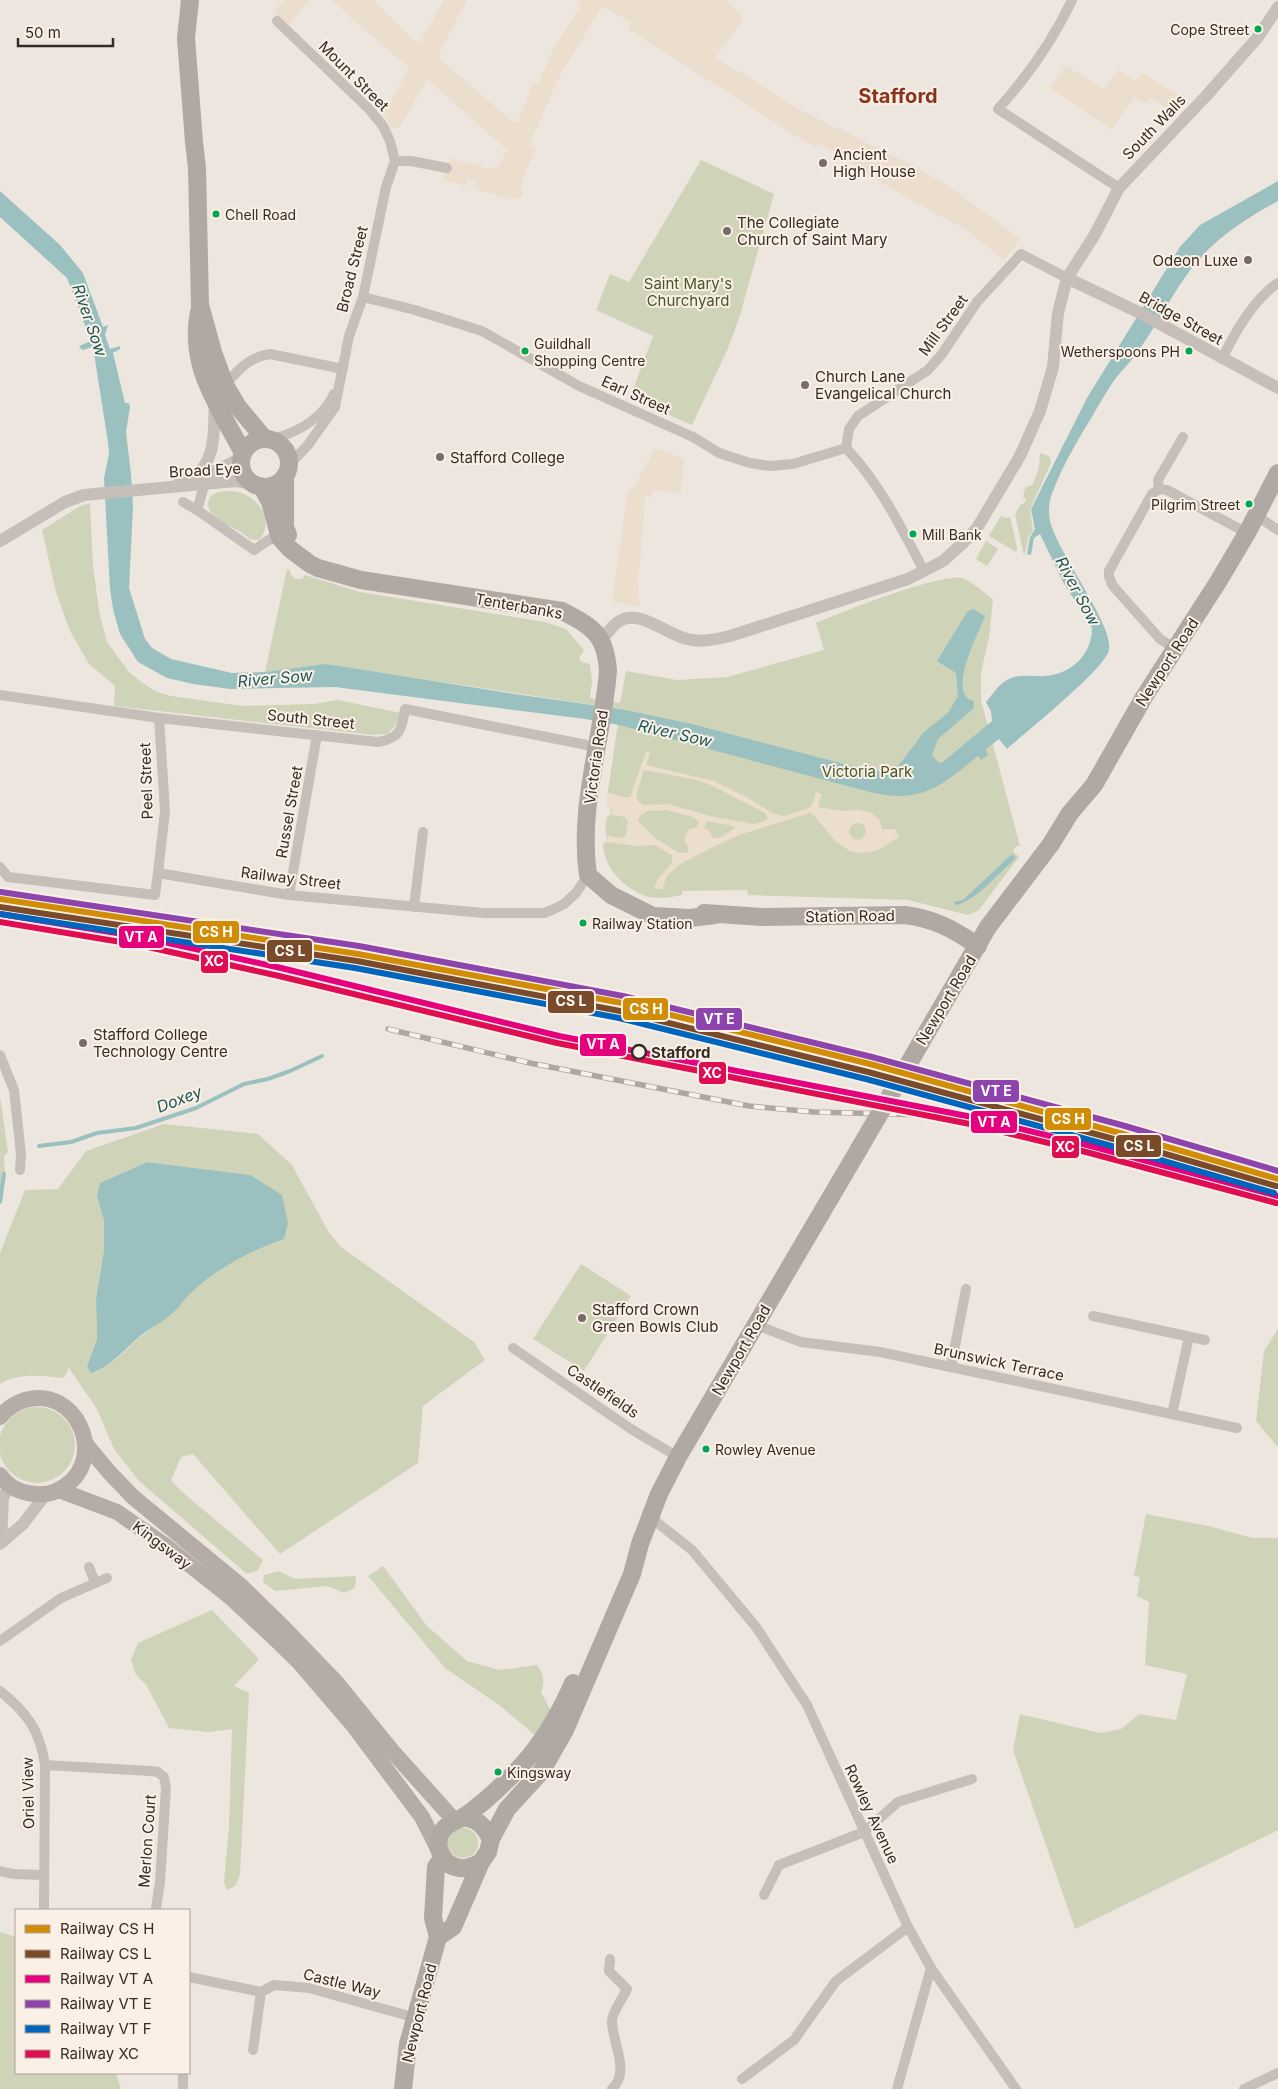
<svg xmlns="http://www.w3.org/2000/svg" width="1278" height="2089" viewBox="0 0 1278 2089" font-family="Inter,sans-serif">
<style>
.green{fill:#cfd3b8;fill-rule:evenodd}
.plaza{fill:#ecdecd;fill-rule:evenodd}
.water{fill:#9ac1c0}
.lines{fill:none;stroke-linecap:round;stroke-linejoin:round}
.stream{stroke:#9ac1c0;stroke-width:4}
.minor{stroke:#c6beb8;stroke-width:10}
.tertiary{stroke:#c6beb8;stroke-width:12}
.primary{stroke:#b5aca7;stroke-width:16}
.trunk{stroke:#b0a8a2;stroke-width:18}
.rail-casing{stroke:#ada7a3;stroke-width:5.5}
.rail{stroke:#fbf0e6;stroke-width:4;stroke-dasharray:11;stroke-linecap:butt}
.trunk-bridge{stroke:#b0a8a2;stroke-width:18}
.rail-1-casing{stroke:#fbf0e6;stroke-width:10}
.rail-2-casing{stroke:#fbf0e6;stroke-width:10}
.rail-3-casing{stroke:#fbf0e6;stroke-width:10}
.rail-4-casing{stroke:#fbf0e6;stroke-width:10}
.rail-5-casing{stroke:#fbf0e6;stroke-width:10}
.rail-6-casing{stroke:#fbf0e6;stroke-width:10}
.rail-1{stroke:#d18d08;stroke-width:6}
.rail-2{stroke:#7a4b2a;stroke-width:6}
.rail-3{stroke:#e5007d;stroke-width:6}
.rail-4{stroke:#8e44ad;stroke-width:6}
.rail-5{stroke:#0065bd;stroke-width:6}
.rail-6{stroke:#df0d52;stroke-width:6}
.bus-dot{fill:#00a651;stroke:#fbf0e6;stroke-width:2}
.poi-dot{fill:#776c67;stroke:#fbf0e6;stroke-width:2}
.stop-dot{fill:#fbf0e6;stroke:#372b26;stroke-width:2.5}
.labels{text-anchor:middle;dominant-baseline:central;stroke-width:4;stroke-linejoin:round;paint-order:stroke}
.bus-label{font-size:14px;fill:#372b26;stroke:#fbf0e6;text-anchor:start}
.street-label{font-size:15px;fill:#372b26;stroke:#fbf0e6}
.poi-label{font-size:15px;fill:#372b26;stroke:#fbf0e6;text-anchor:start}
.park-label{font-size:15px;fill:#475728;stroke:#fbf0e6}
.stop-label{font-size:15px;font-weight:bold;fill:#372b26;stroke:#fbf0e6;text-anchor:start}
.water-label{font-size:16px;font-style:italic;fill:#19595b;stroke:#fbf0e6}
.district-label{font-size:20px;font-weight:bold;fill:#8b321a;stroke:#fbf0e6}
.line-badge{stroke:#fbf0e6;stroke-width:2}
.badge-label{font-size:14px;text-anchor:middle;font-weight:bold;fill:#fff}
</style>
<rect width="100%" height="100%" fill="#ede6df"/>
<g class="green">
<polygon points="701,160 774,194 740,315 729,346 692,425 630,398 653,336 596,310 610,274 629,282"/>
<polygon points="1040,453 1049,456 1051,463 1030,509 1033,530 1029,536 1024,556 1015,514 1021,504 1024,504 1026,499 1023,498 1025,488 1033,484 1039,467"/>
<path d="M223 491C229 491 236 491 242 493 261 500 274 523 259 540L249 539C239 526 208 523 208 503 209 494 216 493 223 491Z"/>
<polygon points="90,503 93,567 100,616 107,642 129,672 140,681 155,691 171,696 243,706 314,704 338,700 401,713 397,723 388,734 373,735 114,706 115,686 89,664 70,631 56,592 42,530 80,506"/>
<polygon points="1001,516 1006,518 1010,517 1017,548 1016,552 989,536"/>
<polygon points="986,541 998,549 987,566 976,559"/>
<path d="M287 569 290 570 291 575 295 579H302L305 575 360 592 545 622 566 629 584 650 579 658 582 662 590 664 592 681 590 698 620 703 626 671 677 680 727 677 824 650 816 623C842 612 937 574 961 578 971 580 984 593 993 599L989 637 981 672V700L1020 846H1017L1013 851 1019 857 979 910 968 915 908 900 748 895 747 890 682 891V895C671 897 658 900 646 896 625 889 603 867 603 844L606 842 607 835 605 833 607 817 610 815 611 809 606 804 620 709 325 664 265 672Z"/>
<polygon points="0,1097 8,1152 4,1156 5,1175 0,1188"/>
<path d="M164 1124 258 1134 292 1165 328 1231 341 1247 474 1342 485 1360 423 1406 418 1463 280 1554 193 1454 181 1457 171 1480 181 1491 263 1560 257 1571 247 1574 139 1481 114 1449 97 1409 69 1368 64 1378C44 1376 18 1372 0 1384V1253L25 1190 58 1189 86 1151ZM147 1162 250 1175 284 1239 252 1250 218 1271 191 1292 174 1312 140 1337 115 1360 87 1365 97 1339 96 1299 104 1250V1221L97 1196 100 1183Z"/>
<polygon points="581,1264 631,1296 584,1371 533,1339"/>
<polygon points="1278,1329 1278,1447 1256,1421 1264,1351"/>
<circle cx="37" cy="1445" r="38"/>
<polygon points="1146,1514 1208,1526 1253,1538 1278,1538 1278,1830 1075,1929 1013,1750 1020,1714 1100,1733 1121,1729 1139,1714 1176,1720 1187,1674 1145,1665 1149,1602 1137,1596 1140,1577 1134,1576"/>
<path d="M383 1566 427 1626 467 1661 500 1670 537 1665C544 1674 545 1681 541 1692L551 1711 535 1735 499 1705 445 1668 368 1576Z"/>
<polygon points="279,1571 295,1579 356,1576 355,1588 344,1593 327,1586 275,1591 263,1582 264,1575"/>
<polygon points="212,1610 259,1659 234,1686 249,1693 240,1875 235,1886 227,1890 224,1883 229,1827 232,1729 208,1732 169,1728 147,1686 135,1673 131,1660 138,1643"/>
<circle cx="463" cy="1843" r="15"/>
<polygon points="0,1932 16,1937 16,2073 116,2073 121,2089 0,2089"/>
</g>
<g class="plaza">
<polygon points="285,0 310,0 287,26 273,13"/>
<polygon points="331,0 373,0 416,42 421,41 444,0 467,0 439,53 441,60 512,121 518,122 534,82 538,84 554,48 580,7 579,0 726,0 740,13 742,21 716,57 735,71 739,71 793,106 840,130 841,129 880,150 903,160 947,185 1020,239 1004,260 966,230 892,189 818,143 815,148 787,130 628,29 631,23 603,6 561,73 530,143 536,149 521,183 523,196 512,200 473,188 476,181 468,178 465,186 443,180 450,158 490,169 498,166 507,150 427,79 400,127 391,129 388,120 377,105 390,104 409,68"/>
<polygon points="1066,66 1104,89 1118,70 1136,81 1142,73 1182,97 1172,112 1150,97 1145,104 1134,97 1112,130 1050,88"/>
<polygon points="655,448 684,459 681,493 653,490 652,497 645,496 638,588 640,607 612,601 628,489 633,490"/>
<path d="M646 752 650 753 646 765 714 781 748 798 774 814 784 816 807 809 812 805 816 792 822 794 818 807 842 811 859 810 870 812 879 819 882 829H895L899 837 882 848 872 852 861 853 850 851 835 841 813 814 809 813 739 835 711 848 680 864 667 876 662 889H654L657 880 671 864 673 856 655 845 637 846 606 842 608 836 622 838 626 835 628 821 625 817 611 815 612 808 606 804 607 792 622 797H630ZM644 770 697 780 713 786 765 813 768 819 763 822 753 824 714 817 668 804 643 805 638 801 636 795ZM666 810 693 817 699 822 697 827 690 829 685 835V842L689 848 687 853H679L655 838 638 821 640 816 647 811ZM707 821 733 826 735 828 720 838H715L712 837 710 831 704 828ZM856 823 863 824 866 830 865 836 859 840 853 838 849 833 851 826Z"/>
</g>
<g class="water">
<path d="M1278 181V201C1252 215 1222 234 1202 256 1178 282 1163 315 1143 344 1136 355 1128 364 1120 373 1111 383 1104 397 1097 408 1081 435 1064 462 1053 491 1049 500 1048 512 1050 521 1058 554 1114 625 1109 650 1106 668 1025 733 1007 749L999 739 986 749 988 755 981 760 978 756C940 787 921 804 870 792L619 725 585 719 335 687 230 689 193 684 167 678 138 662 120 634 113 609 110 589 104 478 109 454 108 442 93 347 82 350 79 346 91 341 67 278 0 217V191L60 245 83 273 103 327 108 325 105 335 110 349 120 346V349L113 353 125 403H129L130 407 126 432 131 474 133 507 129 588 145 639 152 648 171 659 232 673 265 672 325 664 346 667 515 694 620 709 692 724 844 764 879 771 889 770 899 765 924 732 948 713 958 696 956 673 937 661 967 612 973 609 985 616C979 632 952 683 967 698 969 700 972 700 974 701V708L938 739 932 755 939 763 943 762 992 721 991 711 986 702C992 695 999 684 1007 680 1020 673 1032 677 1045 676 1071 674 1092 655 1092 628L1063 582 1040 534 1034 538 1031 555 1027 554 1030 537 1035 529 1031 509 1087 398 1180 247 1200 225Z"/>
<path d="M1012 854 1016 858C1001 871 974 903 955 905L954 902 963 900Z"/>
<path d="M147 1162 250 1175 282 1195 288 1223 284 1239C250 1251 219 1267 192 1292 185 1298 180 1306 174 1312 163 1322 150 1328 139 1337 123 1351 111 1366 91 1373L87 1366 97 1339 96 1299 104 1250V1221L97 1196 100 1183Z"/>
</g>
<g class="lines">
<g class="stream">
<polyline points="39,1146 71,1142 97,1133 136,1128 196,1108 244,1084 268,1079 290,1071 322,1056"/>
<polyline points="0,1202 4,1174"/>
</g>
<g class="minor">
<path d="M1072 0C1053 40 1028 76 998 109L1119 188"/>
<polyline points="277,21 369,109 383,126 390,141 395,161"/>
<polyline points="395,161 411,161 447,168"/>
<polyline points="363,297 415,310 482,331 579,386 693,437 719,453 750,463 770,466 793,464 846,448"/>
<path d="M1222 359C1234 334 1254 299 1278 283"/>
<path d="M225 385C238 370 249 357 270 354L343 369"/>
<path d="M273 439C298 432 323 418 334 394"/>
<polyline points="846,448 849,429 858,416 928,370 942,354 977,302 1021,254 1067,278"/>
<path d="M846 448C880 484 901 527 924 571"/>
<polyline points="289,465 308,445 335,407 349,336 363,297 386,187 395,161"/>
<polyline points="204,486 197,510 254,550 279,533"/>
<polyline points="1159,489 1152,494 1109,571 1109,577 1113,586 1160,639 1176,649"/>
<polyline points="1159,489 1167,490 1247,533"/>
<polyline points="1159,489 1158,480 1183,437"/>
<polyline points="183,502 197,510"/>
<polyline points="1257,516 1278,530"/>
<path d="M0 695 159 718 378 742C400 738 402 730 405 709L597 747"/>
<polyline points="0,867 8,877 155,895 158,873 289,895 484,913 544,913 554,909 564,904 576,893 588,875"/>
<polyline points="158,873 165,811 159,718"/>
<polyline points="289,895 317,735"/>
<polyline points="414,907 423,832"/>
<polyline points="0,1055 14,1090 21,1154 20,1170"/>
<polyline points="1093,1316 1205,1340"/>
<polyline points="756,1325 801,1342 880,1352 1237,1428"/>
<polyline points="513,1348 631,1429 678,1457"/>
<polyline points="951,1367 966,1289"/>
<polyline points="1172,1414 1189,1337"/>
<polyline points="650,1517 692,1550 756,1627 807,1705 908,1927 931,1968 1016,2089"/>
<polyline points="89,1567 95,1582"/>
<polyline points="0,1641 61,1598 107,1578"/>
<path d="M0 1691C27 1713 40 1730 45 1765L44 1910"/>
<polyline points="45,1765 150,1771 158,1772 164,1777 166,1788 160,1882 156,1908"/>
<polyline points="0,1871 13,1874 43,1875"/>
<polyline points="764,1895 779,1865 864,1832 898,1802 972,1779"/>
<path d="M610 1959 609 1971 627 1989C623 1998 612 2012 612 2021 612 2043 631 2071 612 2089"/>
<polyline points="189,1977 261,1992"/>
<polyline points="253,2050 261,1992 274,1985 309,1988 416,2018"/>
<polyline points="183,2073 183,2089"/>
<polyline points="742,2079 794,2040 836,1981 908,1927"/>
<polyline points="897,2089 931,1968"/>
<polyline points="1244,2089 1278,2073"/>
</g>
<g class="tertiary">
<polyline points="1067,278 1138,312 1278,388"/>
<path d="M194 477C218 458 213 429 215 402"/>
<polyline points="179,482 215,471 241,458"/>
<polyline points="0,541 65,502 84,495 236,481 253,484"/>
<path d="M602 639C607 634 612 626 618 622 638 607 667 635 687 639 702 643 716 639 730 636L908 579 943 561 963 543 977 528 1020 456 1040 411 1053 367 1058 313 1067 278 1094 236 1119 188 1207 95 1258 37 1278 7"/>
<polyline points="1,1542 3,1497 10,1486"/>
<polyline points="0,1544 23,1524 46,1494"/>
</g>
<g class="primary">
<path d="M0 1417C6 1409 16 1403 25 1400 76 1385 108 1457 65 1486 59 1490 51 1494 44 1494 27 1495 10 1490 0 1475"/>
<polyline points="85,1443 109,1472 133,1497 241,1586 284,1628 336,1682 393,1752 454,1820"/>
<polyline points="59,1490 117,1512 166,1546 229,1596 270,1634 299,1662 353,1725 422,1817 440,1853"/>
</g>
<g class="trunk">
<polyline points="190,0 186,38 194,142 197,168 200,305 213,352 225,385 238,407 264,438"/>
<path d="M199 312C188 367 219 406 243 453"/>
<circle cx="265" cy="463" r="24"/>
<polyline points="285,476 285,527 288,535"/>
<path d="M262 487 270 502 280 538 290 549 310 564 318 568 361 580 562 611C593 627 605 634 608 670 603 738 578 806 588 875L611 895 653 916 690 918 715 915"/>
<path d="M704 913 762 917 905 915C935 919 953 929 978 946"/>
<polyline points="927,1032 988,927 1051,844 1070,813 1094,785 1144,697 1218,582 1247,533 1278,473"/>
<path d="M463 1817C478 1819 484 1826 491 1839"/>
<path d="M481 1862C475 1865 468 1869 460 1868 443 1866 434 1847 441 1833 447 1822 456 1822 465 1816 479 1806 494 1793 506 1781 536 1754 557 1720 573 1683"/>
<polyline points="438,1937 453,1927 481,1862 488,1852 491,1839 507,1809 541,1772 565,1730 632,1574 640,1544 659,1494 678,1457 859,1149"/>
<polyline points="403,2089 408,2044 438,1937 433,1918 436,1867 443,1857"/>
</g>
<defs>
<polyline id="rail" points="388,1029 530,1063 749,1106 814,1112 929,1115"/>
</defs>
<use href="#rail" class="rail-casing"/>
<use href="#rail" class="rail"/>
<polyline class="trunk-bridge" points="859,1149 927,1032"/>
<defs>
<polyline id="rail-1" points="0,899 358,954 622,1003 870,1064 1123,1134 1278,1179"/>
<polyline id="rail-2" points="0,907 357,961 620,1011 868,1072 1121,1141 1276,1186"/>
<polyline id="rail-3" points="0,914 141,937 281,968 559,1036 972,1117 1087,1145 1278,1196"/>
<polyline id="rail-4" points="1,892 359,946 623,996 872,1057 1125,1126 1278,1171"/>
<polyline id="rail-5" points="0,914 355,968 619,1018 866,1079 1119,1148 1274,1193"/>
<polyline id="rail-6" points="0,922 139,945 279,976 557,1043 970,1124 1086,1152 1276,1203"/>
</defs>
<use href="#rail-1" class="rail-1-casing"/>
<use href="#rail-2" class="rail-2-casing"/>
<use href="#rail-3" class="rail-3-casing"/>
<use href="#rail-4" class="rail-4-casing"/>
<use href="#rail-5" class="rail-5-casing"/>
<use href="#rail-6" class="rail-6-casing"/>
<use href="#rail-1" class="rail-1"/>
<use href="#rail-2" class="rail-2"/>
<use href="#rail-3" class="rail-3"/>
<use href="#rail-4" class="rail-4"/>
<use href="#rail-5" class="rail-5"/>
<use href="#rail-6" class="rail-6"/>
</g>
<g class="bus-dot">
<circle cx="1258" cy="29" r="4.5"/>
<circle cx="216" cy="214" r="4.5"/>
<circle cx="525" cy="351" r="4.5"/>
<circle cx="1189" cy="351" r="4.5"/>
<circle cx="1249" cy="504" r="4.5"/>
<circle cx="913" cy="534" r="4.5"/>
<circle cx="583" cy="923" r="4.5"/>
<circle cx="706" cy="1449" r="4.5"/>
<circle cx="498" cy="1772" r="4.5"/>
</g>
<g class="poi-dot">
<circle cx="823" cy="163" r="5"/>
<circle cx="727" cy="231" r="5"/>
<circle cx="1248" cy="260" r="5"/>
<circle cx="805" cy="385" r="5"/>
<circle cx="440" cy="457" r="5"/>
<circle cx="83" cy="1043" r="5"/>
<circle cx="582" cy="1318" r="5"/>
</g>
<circle class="stop-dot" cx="639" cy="1052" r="7"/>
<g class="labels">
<g class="bus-label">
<text x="1249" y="29" text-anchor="end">Cope Street</text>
<text x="225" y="214">Chell Road</text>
<text x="534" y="343">Guildhall<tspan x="534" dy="17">Shopping Centre</tspan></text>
<text x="1180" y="351" text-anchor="end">Wetherspoons PH</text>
<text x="1240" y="504" text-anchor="end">Pilgrim Street</text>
<text x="922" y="534">Mill Bank</text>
<text x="592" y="923">Railway Station</text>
<text x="715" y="1449">Rowley Avenue</text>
<text x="507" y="1772">Kingsway</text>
</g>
<g class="street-label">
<text transform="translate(354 76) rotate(45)">Mount Street</text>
<text transform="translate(1154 127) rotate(-46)">South Walls</text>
<text transform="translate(352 269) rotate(-76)">Broad Street</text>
<text transform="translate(1181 318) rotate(29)">Bridge Street</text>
<text transform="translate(943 325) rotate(-54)">Mill Street</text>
<text transform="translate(636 395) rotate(24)">Earl Street</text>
<text transform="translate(205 470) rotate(-3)">Broad Eye</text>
<text transform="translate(519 606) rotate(10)">Tenterbanks</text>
<text transform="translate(1167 662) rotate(-57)">Newport Road</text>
<text transform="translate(311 719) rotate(6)">South Street</text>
<text transform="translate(596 757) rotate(-82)">Victoria Road</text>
<text transform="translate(146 781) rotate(-92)">Peel Street</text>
<text transform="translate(289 812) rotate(-80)">Russel Street</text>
<text transform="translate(291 878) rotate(7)">Railway Street</text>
<text transform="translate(850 916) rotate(-1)">Station Road</text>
<text transform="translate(946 1000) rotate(-59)">Newport Road</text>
<text transform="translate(741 1350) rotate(-60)">Newport Road</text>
<text transform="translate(999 1362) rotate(12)">Brunswick Terrace</text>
<text transform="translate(603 1391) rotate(34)">Castlefields</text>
<text transform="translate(162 1545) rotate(37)">Kingsway</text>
<text transform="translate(28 1793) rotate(-91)">Oriel View</text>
<text transform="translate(872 1814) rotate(65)">Rowley Avenue</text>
<text transform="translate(147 1841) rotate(-86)">Merlon Court</text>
<text transform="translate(342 1983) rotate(14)">Castle Way</text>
<text transform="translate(419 2013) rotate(-76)">Newport Road</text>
</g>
<g class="poi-label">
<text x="833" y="154">Ancient<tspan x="833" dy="17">High House</tspan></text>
<text x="737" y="222">The Collegiate<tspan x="737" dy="17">Church of Saint Mary</tspan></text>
<text x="1238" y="260" text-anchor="end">Odeon Luxe</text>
<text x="815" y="376">Church Lane<tspan x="815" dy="17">Evangelical Church</tspan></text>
<text x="450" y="457">Stafford College</text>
<text x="93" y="1034">Stafford College<tspan x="93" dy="17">Technology Centre</tspan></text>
<text x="592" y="1309">Stafford Crown<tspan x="592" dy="17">Green Bowls Club</tspan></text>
</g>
<g class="park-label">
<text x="688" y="283">Saint Mary's<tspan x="688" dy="17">Churchyard</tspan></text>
<text x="867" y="771">Victoria Park</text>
</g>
<g class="stop-label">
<text x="651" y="1052">Stafford</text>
</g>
<g class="water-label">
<text transform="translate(90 320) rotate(71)">River Sow</text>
<text transform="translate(1078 591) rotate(62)">River Sow</text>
<text transform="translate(275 678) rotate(-5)">River Sow</text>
<text transform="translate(675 733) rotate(13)">River Sow</text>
<text transform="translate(179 1099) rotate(-21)">Doxey</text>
</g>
<g class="district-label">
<text x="898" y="96">Stafford</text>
</g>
</g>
<g class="line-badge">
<rect x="192" y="920" width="48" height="24" rx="5" fill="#d18d08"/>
<rect x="118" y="925" width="47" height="24" rx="5" fill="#e5007d"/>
<rect x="266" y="939" width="47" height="24" rx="5" fill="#7a4b2a"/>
<rect x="200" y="950" width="29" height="24" rx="5" fill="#df0d52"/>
<rect x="547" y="990" width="48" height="24" rx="5" fill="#7a4b2a"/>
<rect x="622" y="997" width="47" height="24" rx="5" fill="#d18d08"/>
<rect x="695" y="1007" width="48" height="24" rx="5" fill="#8e44ad"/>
<rect x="579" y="1033" width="48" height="24" rx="5" fill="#e5007d"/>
<rect x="698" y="1061" width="29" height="24" rx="5" fill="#df0d52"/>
<rect x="972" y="1079" width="48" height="24" rx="5" fill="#8e44ad"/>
<rect x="1044" y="1107" width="48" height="24" rx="5" fill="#d18d08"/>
<rect x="970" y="1110" width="48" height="24" rx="5" fill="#e5007d"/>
<rect x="1115" y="1134" width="47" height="24" rx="5" fill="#7a4b2a"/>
<rect x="1051" y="1135" width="29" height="24" rx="5" fill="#df0d52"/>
</g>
<g class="badge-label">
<text x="216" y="937">CS H</text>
<text x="141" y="942">VT A</text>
<text x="290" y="956">CS L</text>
<text x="214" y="966">XC</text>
<text x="571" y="1006">CS L</text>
<text x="646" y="1014">CS H</text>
<text x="719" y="1024">VT E</text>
<text x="603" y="1049">VT A</text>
<text x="712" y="1078">XC</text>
<text x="996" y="1096">VT E</text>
<text x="1068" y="1124">CS H</text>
<text x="994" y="1127">VT A</text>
<text x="1139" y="1151">CS L</text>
<text x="1065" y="1152">XC</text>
</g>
<rect x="15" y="1909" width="175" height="165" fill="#fbf0e6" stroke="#ada199"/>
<rect x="25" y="1925" width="25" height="8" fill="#d18d08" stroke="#ada199"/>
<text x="60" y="1934" font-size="15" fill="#372b26">Railway CS H</text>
<rect x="25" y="1950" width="25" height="8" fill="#7a4b2a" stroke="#ada199"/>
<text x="60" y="1959" font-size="15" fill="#372b26">Railway CS L</text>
<rect x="25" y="1975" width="25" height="8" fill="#e5007d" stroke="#ada199"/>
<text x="60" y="1984" font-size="15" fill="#372b26">Railway VT A</text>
<rect x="25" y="2000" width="25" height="8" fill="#8e44ad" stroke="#ada199"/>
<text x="60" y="2009" font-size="15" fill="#372b26">Railway VT E</text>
<rect x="25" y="2025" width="25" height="8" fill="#0065bd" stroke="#ada199"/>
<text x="60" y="2034" font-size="15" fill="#372b26">Railway VT F</text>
<rect x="25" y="2050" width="25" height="8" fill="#df0d52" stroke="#ada199"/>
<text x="60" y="2059" font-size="15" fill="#372b26">Railway XC</text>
<path d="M18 38v8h95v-8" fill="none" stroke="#372b26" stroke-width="2.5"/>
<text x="25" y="38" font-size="15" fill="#372b26" stroke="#fbf0e6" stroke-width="4" paint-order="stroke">50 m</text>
</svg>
